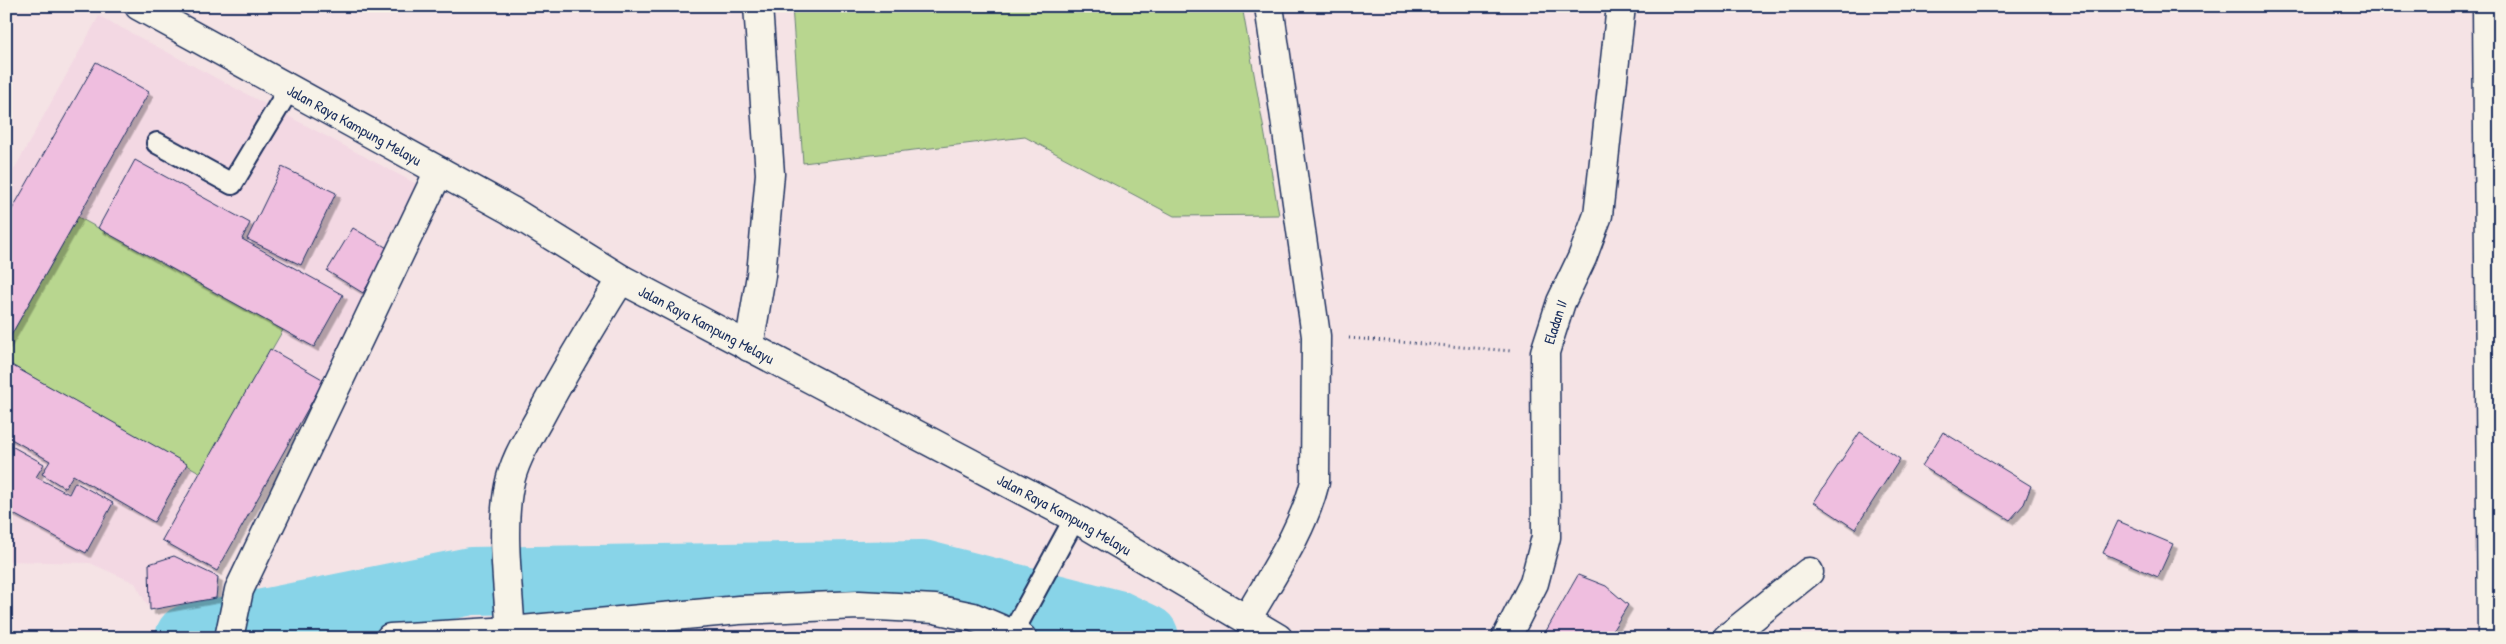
<svg xmlns="http://www.w3.org/2000/svg" width="2506" height="644" viewBox="0 0 2506 644" font-family="'Patrick Hand',sans-serif">
<style>
.built{fill:#f3d8e3}
.green{fill:#b8d68f;stroke:#6a8276}
.lines{fill:none;stroke-linecap:round;stroke-linejoin:round}
.river{stroke:#88d4e8;stroke-width:68}
.building{fill:#efbedf;stroke:#1b2f5e;filter:url(#shadow)}
.lane-casing{stroke:#1b2f5e;stroke-width:24}
.street-casing{stroke:#1b2f5e;stroke-width:31}
.primary-casing{stroke:#1b2f5e;stroke-width:31}
.path{stroke:#1b2f5e;stroke-width:3;stroke-dasharray:1 4;stroke-linecap:butt}
.lane{stroke:#f7f3e8;stroke-width:20}
.street{stroke:#f7f3e8;stroke-width:28}
.primary{stroke:#f7f3e8;stroke-width:28}
.labels{text-anchor:middle;dominant-baseline:central;stroke-width:4;stroke-linejoin:round;paint-order:stroke}
.street-label{font-size:15px;fill:#1b2f5e;stroke:#f7f3e8}
</style>
<defs>
<filter id="shadow"><feDropShadow dx="4.5" dy="4.5" stdDeviation="0" flood-color="#0004"/></filter>
</defs>
<rect width="100%" height="100%" fill="#f5e3e5"/>
<filter id="ink" filterUnits="userSpaceOnUse"><feTurbulence type="fractalNoise" baseFrequency=".02" numOctaves="2"/><feDisplacementMap in="SourceGraphic" scale="10" xChannelSelector="R" yChannelSelector="G"/><feConvolveMatrix kernelMatrix="1 2 1 2 8 2 1 2 1" color-interpolation-filters="sRGB"/></filter>
<g filter="url(#ink)">
<polygon class="built" points="99,16 424,188 324,380 217,571 216,598 150,610 135,583 90,563 6,561 6,184"/>
<g class="green">
<polygon points="792,6 1242,6 1279,215 1174,216 1025,137 803,163"/>
<polygon points="78,217 283,330 201,473 6,362 6,344"/>
</g>
<g class="lines">
<polyline class="river" points="189,638 471,581 922,574 1116,624 1145,638"/>
</g>
<g class="building">
<polygon points="96,62 149,92 6,344 6,220"/>
<polygon points="135,160 250,223 242,239 343,295 314,347 98,228"/>
<polygon points="282,167 336,193 301,265 247,239"/>
<polygon points="353,228 389,249 363,293 327,271"/>
<polygon points="270,349 324,380 217,571 162,540"/>
<polygon points="6,362 187,464 154,522 73,475 65,488 42,474 50,461 6,436"/>
<polygon points="1860,432 1900,459 1855,529 1814,502"/>
<polygon points="1943,432 2031,486 2024,504 2010,520 1922,466"/>
<polygon points="6,443 44,464 36,477 69,494 75,482 113,503 86,553 6,510"/>
<polygon points="2118,521 2173,544 2158,577 2103,553"/>
<polygon points="174,556 218,577 216,598 150,610 149,564"/>
<polygon points="1578,575 1606,586 1628,605 1608,638 1542,638"/>
</g>
<g class="lines">
<defs>
<g id="lane">
<polyline points="157,143 232,184 289,89"/>
<polyline points="1007,638 1018,623 1075,518"/>
</g>
<g id="street">
<polyline points="2487,6 2492,638"/>
<polyline points="749,347 761,275 770,174 758,6"/>
<path d="M1247 619C1272 575 1303 531 1315 482L1316 336 1269 6"/>
<polyline points="229,638 239,590 439,171"/>
<polyline points="390,638 511,631 739,610 859,605 935,609 973,617 1022,638"/>
<path d="M511 638C509 590 500 532 509 486 514 460 528 439 540 417 565 370 593 324 621 279"/>
<path id="s1" d="M1506 638 1534 583 1546 537 1545 352 1561 302 1582 258 1598 215 1621 6"/>
<polyline points="1727,638 1809,572"/>
</g>
<g id="primary">
<path id="s2" d="M139 6 510 210 621 279 1075 518 1278 638"/>
</g>
</defs>
<use href="#lane" class="lane-casing"/>
<use href="#street" class="street-casing"/>
<use href="#primary" class="primary-casing"/>
<polyline class="path" points="1349,338 1512,351"/>
<use href="#lane" class="lane"/>
<use href="#street" class="street"/>
<use href="#primary" class="primary"/>
</g>
</g>
<g class="labels">
<g class="street-label">
<text stroke="none"><textPath href="#s2" startOffset="246">Jalan Raya Kampung Melayu</textPath></text>
<text stroke="none"><textPath href="#s1" startOffset="326">Eladan II</textPath></text>
<text stroke="none"><textPath href="#s2" startOffset="651">Jalan Raya Kampung Melayu</textPath></text>
<text stroke="none"><textPath href="#s2" startOffset="1056">Jalan Raya Kampung Melayu</textPath></text>
</g>
</g>
<rect width="2506" height="644" fill="none" stroke="#f7f3e8" stroke-width="25"/>
<rect x="12" y="12" width="2481" height="619" fill="none" stroke="#1b2f5e" stroke-width="2" filter="url(#ink)"/>
</svg>
